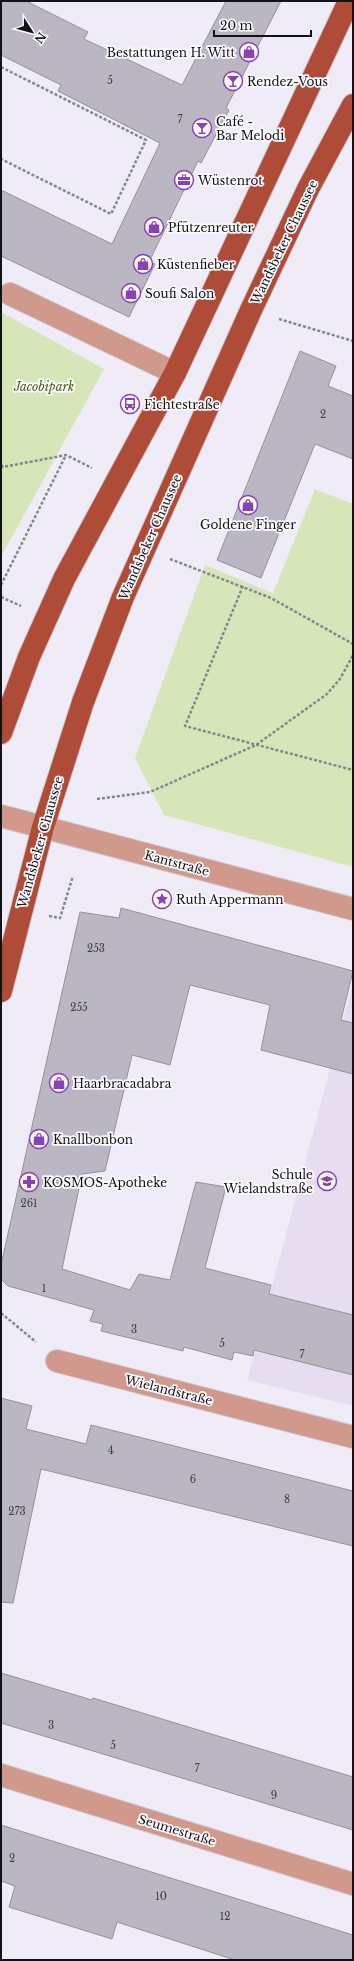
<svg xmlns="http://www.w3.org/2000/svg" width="354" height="1961" viewBox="0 0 354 1961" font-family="'Libre Baskerville',serif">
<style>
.built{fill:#e6def0}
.green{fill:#d6e6b8}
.building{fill:#bbb7c2;stroke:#94909a}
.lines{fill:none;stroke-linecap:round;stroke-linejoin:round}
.minor-casing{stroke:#cdc9d3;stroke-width:24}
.major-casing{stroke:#cdc9d3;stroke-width:24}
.path{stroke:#87858c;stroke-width:2.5;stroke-dasharray:3 2;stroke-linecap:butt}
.minor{stroke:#d1998c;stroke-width:22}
.major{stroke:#af4c38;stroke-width:22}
.labels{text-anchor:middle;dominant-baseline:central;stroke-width:3.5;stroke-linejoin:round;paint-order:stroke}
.number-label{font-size:10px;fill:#3d3b40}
.poi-label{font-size:12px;fill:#131215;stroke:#fcfaff;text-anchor:start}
.street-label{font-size:12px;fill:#131215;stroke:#fcfaff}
.park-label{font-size:12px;font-style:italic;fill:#4b5f11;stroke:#fcfaff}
</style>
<rect width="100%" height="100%" fill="#f0ecf7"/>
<polygon class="built" points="353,982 353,1406 247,1380"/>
<g class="green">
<polygon points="1,312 104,369 1,557"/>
<polygon points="315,489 353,504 353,867 164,815 135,758 205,565 273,593"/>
</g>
<g class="building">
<polygon points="1,1 26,1 88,32 84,39 182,85 226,1 281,1 226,108 229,110 201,163 198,161 149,262 155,264 129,317 1,256 1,190 112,244 160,143 58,91 61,85 1,55"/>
<polygon points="300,351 336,366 328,386 353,396 353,459 315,444 261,578 217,560"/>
<polygon points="121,908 353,971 341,1020 353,1023 353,1074 261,1050 270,1005 190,985 170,1065 132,1055 105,1171 82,1174 62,1269 130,1290 139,1274 170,1280 196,1182 226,1187 205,1268 271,1285 269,1294 353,1315 353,1375 254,1350 253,1356 234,1352 232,1360 184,1347 183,1351 101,1331 103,1324 90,1321 94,1310 8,1286 1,1279 1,1265 80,912 119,918"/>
<polygon points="1,1398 32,1406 26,1429 86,1444 91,1425 353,1491 353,1546 41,1469 13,1603 1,1602"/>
<polygon points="1,1673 92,1700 93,1698 353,1777 353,1830 1,1723"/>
<polygon points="1,1825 353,1935 353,1960 235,1960 117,1922 112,1939 9,1907 15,1886 1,1881"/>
</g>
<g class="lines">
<defs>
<g id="minor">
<polyline points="10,294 175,373"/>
<polyline points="1,816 353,909"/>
<polyline points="57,1361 353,1437"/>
<polyline points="1,1775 353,1884"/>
</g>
<g id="major">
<polyline points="1,733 29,657 64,579 175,373 349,1"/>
<polyline points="1,991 43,827 83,702 123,597 251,310 308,189 353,105"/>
</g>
</defs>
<use href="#minor" class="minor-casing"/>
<use href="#major" class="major-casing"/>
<g class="path">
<polyline points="1,67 146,140 111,214 1,159"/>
<polyline points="279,319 353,341"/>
<polyline points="1,465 3,467 66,455 92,468"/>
<polyline points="170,559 271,598 353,644"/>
<polyline points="1,585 66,455"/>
<polyline points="243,586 185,726 353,770"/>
<polyline points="1,597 21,606"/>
<polyline points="97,799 150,792 256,745 327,694 340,679 353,655"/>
<polyline points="49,916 60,918 73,876"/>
<polyline points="1,1313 36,1342"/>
</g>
<use href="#minor" class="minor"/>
<use href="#major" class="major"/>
</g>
<defs>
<symbol id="shop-ring" viewBox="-11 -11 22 22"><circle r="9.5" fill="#fcfaff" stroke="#8942b5" stroke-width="1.5"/><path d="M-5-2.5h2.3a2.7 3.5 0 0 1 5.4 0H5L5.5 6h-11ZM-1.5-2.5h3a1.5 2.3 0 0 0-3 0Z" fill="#8942b5"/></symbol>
<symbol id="bar-ring" viewBox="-11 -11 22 22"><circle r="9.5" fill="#fcfaff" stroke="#8942b5" stroke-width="1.5"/><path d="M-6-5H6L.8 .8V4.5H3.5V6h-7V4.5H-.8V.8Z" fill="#8942b5"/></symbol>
<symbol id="office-ring" viewBox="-11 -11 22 22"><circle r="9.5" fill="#fcfaff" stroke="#8942b5" stroke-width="1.5"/><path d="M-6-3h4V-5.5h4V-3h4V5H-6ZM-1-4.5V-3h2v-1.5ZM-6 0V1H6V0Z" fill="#8942b5"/></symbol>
<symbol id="bus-ring" viewBox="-11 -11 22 22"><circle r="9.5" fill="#fcfaff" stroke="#8942b5" stroke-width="1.5"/><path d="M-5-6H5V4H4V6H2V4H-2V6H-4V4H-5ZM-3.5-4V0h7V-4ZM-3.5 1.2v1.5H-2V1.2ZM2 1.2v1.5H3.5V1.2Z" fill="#8942b5"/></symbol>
<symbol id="sight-ring" viewBox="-11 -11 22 22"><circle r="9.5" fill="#fcfaff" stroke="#8942b5" stroke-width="1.5"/><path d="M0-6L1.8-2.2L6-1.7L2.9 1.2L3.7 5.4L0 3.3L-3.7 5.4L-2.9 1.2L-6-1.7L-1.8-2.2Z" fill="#8942b5"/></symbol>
<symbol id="school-ring" viewBox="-11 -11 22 22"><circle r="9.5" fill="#fcfaff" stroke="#8942b5" stroke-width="1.5"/><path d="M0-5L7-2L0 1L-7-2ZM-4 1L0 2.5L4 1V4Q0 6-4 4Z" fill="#8942b5"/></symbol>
<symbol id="pharmacy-ring" viewBox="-11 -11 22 22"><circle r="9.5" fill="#fcfaff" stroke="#8942b5" stroke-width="1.5"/><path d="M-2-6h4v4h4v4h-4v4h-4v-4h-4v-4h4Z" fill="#8942b5"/></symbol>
</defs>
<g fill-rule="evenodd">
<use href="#shop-ring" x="238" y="41" width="22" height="22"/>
<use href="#bar-ring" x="222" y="70" width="22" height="22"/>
<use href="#bar-ring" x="191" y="117" width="22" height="22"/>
<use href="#office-ring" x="173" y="169" width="22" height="22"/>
<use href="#shop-ring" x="143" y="216" width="22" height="22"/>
<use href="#shop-ring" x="132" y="253" width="22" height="22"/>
<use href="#shop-ring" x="120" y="282" width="22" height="22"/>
<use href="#bus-ring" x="119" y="393" width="22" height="22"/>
<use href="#shop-ring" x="237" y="494" width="22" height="22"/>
<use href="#sight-ring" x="151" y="888" width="22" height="22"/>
<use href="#shop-ring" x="48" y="1072" width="22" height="22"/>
<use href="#shop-ring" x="28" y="1128" width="22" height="22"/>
<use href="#school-ring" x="316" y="1170" width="22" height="22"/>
<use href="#pharmacy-ring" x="18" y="1171" width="22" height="22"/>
</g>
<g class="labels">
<g class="number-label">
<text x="110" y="80">5</text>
<text x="180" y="119">7</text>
<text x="323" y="414">2</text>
<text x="96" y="948">253</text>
<text x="79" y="1007">255</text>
<text x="29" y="1203">261</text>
<text x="44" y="1288">1</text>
<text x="134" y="1329">3</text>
<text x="222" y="1343">5</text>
<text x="302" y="1354">7</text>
<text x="111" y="1450">4</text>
<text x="193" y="1479">6</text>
<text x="287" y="1499">8</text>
<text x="17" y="1511">273</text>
<text x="51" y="1725">3</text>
<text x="113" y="1745">5</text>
<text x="197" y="1768">7</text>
<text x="274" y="1795">9</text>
<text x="12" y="1858">2</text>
<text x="161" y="1896">10</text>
<text x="225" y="1916">12</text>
</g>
<g class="poi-label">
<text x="235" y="52" text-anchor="end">Bestattungen H. Witt</text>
<text x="247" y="81">Rendez-Vous</text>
<text x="216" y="121">Café -<tspan x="216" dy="14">Bar Melodi</tspan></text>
<text x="198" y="180">Wüstenrot</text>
<text x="168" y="227">Pfützenreuter</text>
<text x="157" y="264">Küstenfieber</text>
<text x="145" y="293">Soufi Salon</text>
<text x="144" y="404">Fichtestraße</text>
<text x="248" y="524" text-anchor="middle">Goldene Finger</text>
<text x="176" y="899">Ruth Appermann</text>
<text x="73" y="1083">Haarbracadabra</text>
<text x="53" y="1139">Knallbonbon</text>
<text x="313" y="1174" text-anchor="end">Schule<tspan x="313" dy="14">Wielandstraße</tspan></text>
<text x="43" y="1182">KOSMOS-Apotheke</text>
</g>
<g class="street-label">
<text transform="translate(284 242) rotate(-64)">Wandsbeker Chaussee</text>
<text transform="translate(150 537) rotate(-66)">Wandsbeker Chaussee</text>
<text transform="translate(40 842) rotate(-74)">Wandsbeker Chaussee</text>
<text transform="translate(177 863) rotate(15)">Kantstraße</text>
<text transform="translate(169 1390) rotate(14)">Wielandstraße</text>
<text transform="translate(177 1830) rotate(17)">Seumestraße</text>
</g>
<g class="park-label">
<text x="44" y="386">Jacobipark</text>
</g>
</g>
<rect width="354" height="1961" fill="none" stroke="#131215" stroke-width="4"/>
<g transform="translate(32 32) rotate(126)" stroke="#fcfaff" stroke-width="3" paint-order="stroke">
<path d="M0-3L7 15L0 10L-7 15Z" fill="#131215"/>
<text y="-6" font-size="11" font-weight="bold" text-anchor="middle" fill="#131215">N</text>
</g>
<path d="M214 30v6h97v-6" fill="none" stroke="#131215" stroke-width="2"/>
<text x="220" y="30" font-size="12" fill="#131215" stroke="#fcfaff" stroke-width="3" paint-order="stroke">20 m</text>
</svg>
